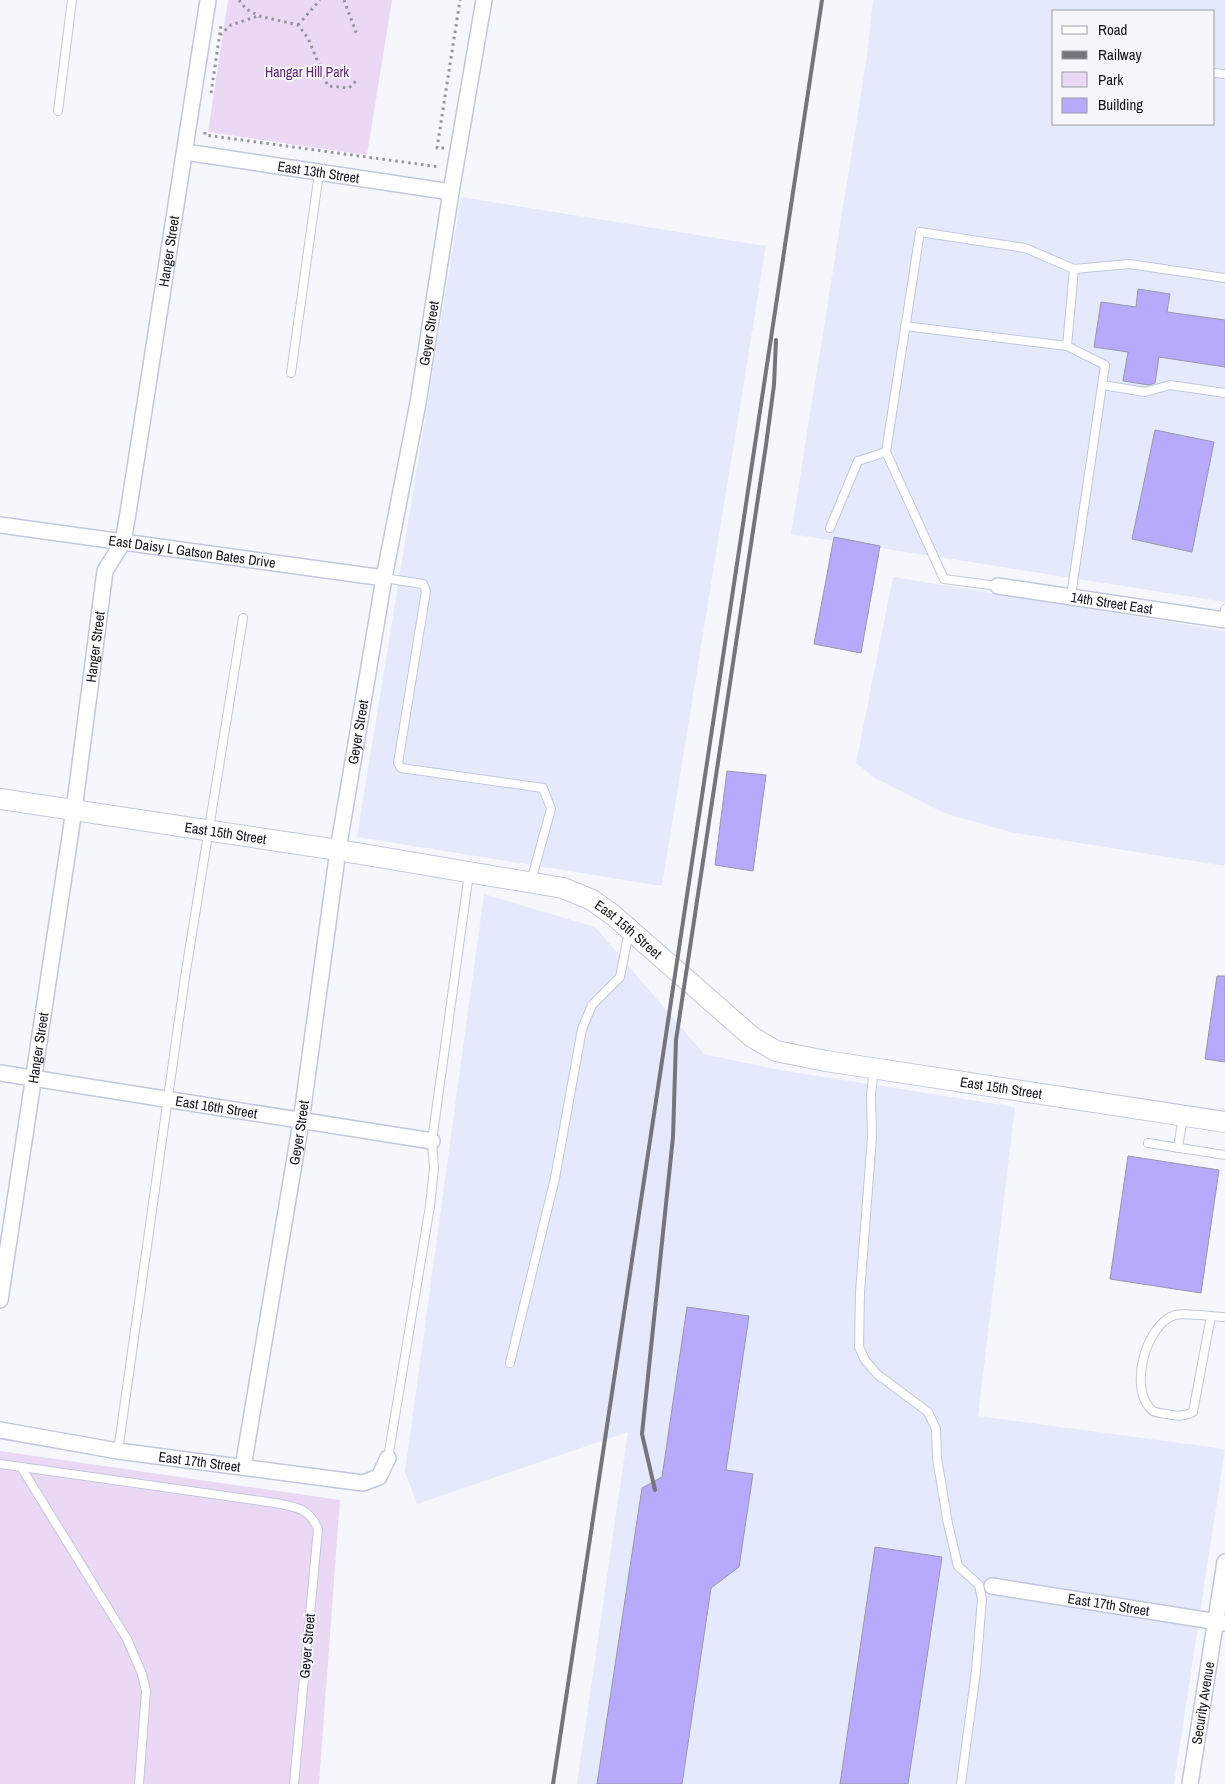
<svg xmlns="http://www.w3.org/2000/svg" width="1225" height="1784" viewBox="0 0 1225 1784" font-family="'Archivo Narrow',sans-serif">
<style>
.built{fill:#e4eafb;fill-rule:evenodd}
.green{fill:#ead8f5}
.building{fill:#b7a9fb;stroke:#9997ab}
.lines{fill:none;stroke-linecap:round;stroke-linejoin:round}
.service-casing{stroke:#c0c8dc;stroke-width:10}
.minor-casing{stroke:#c0c8dc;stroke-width:18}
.tertiary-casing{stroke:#c0c8dc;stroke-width:22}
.path{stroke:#96979d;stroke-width:3;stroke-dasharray:2.5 4;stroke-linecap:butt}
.service{stroke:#fff;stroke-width:8}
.minor{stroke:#fff;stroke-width:15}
.tertiary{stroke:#fff;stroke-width:20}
.rail{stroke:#75767d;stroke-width:4}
.labels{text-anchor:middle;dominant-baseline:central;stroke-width:4;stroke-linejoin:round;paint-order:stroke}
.park-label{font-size:14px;fill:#5f267c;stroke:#f6f7fc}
.street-label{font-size:14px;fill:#14161d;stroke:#f6f7fc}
</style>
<rect width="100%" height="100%" fill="#f6f7fc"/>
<g class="built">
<path d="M873 0H1225V602L791 534 867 56ZM1054 11H1214V124H1054Z"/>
<polygon points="461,197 766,246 662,886 357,837"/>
<polygon points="893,577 1225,631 1225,866 1010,832 944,813 875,778 856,763"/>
<polygon points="484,894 595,927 704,1054 780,1070 1015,1107 978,1416 1225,1449 1174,1784 577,1784 628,1432 417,1504 405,1472"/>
</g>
<g class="green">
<polygon points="228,0 392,0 367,155 208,132"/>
<polygon points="0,1451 340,1500 319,1784 0,1784"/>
</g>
<g class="building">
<polygon points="1138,289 1170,294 1167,312 1225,320 1225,367 1159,357 1155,383 1149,385 1123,381 1128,352 1094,347 1101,302 1136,307"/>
<polygon points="1155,430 1214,442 1192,552 1132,539"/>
<polygon points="834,537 880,546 861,653 814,644"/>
<polygon points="727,771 766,775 753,871 715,865"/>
<polygon points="1217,976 1225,976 1225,1062 1205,1059"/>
<polygon points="1128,1156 1219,1170 1201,1293 1110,1279"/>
<polygon points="687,1307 749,1316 726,1470 753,1474 739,1567 711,1588 682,1784 597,1784 642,1488 662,1477"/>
<polygon points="875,1547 942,1557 908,1784 840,1784"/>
</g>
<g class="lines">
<defs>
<g id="service">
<polyline points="1214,73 1225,74"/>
<polyline points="58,111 72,0"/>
<polyline points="905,326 1067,346"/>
<polyline points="291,373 319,173"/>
<polyline points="1102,385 1145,392 1170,385 1225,393"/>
<polyline points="830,528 858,461 886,452"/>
<polyline points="384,578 423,584 426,591 398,763 401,768 543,788 551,809 531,881"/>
<polyline points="998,586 944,579 886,452 920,232 1025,248 1074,269"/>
<polyline points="1071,596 1105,365 1067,346 1074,269 1129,264 1225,278"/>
<polyline points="1224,619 1225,609"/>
<polyline points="874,1070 871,1094 872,1137 860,1292 859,1347 865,1360 877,1374 928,1412 936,1429 937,1458 948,1524 958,1566 979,1585 982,1599 976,1671 961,1784"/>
<polyline points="1148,1143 1225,1155"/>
<polyline points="1178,1148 1183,1116"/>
<path d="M1211 1316 1193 1412C1183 1417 1178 1416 1167 1414 1163 1413 1156 1413 1153 1411 1127 1390 1146 1324 1175 1315 1186 1312 1213 1317 1225 1317"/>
<polyline points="510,1363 555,1178 582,1029 592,1005 620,977 629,931"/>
<polyline points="118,1451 185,977 243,618"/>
<polyline points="388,1458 430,1206 434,1168 432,1141 469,873"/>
<path d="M0 1464 275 1503C296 1507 309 1508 318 1529L294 1784"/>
<polyline points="21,1467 127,1639 142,1674 146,1691 139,1784"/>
</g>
<g id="minor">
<path id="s1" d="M185 152 451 192"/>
<path id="s2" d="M0 525 384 578"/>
<path id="s3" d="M998 586 1225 620"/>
<path id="s4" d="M0 1073 432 1141"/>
<path id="s5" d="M0 1300 74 810 105 571 123 542 128 513 208 0"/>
<path id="s6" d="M0 1430 118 1451 363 1483 379 1477 388 1458"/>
<path id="s7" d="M243 1467 301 1122 338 850 384 578 418 403 451 192 484 0"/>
<path id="s8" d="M992 1586 1225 1623"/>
<path id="s9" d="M1190 1784 1225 1562"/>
</g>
<g id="tertiary">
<path id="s10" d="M0 799 338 850 563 888 592 900 613 915 752 1037 776 1051 826 1061 1225 1122"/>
</g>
</defs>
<use href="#service" class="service-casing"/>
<use href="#minor" class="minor-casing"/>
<use href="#tertiary" class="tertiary-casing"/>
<g class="path">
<polyline points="239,0 246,9 259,16 298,25 308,38 328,86 349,88 356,81"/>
<polyline points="344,0 357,35"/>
<polyline points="298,25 320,0"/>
<polyline points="220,35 231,25 258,16"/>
<polyline points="211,93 221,26"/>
<polyline points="205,132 205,135 440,167"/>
<polyline points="444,148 437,148 460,0"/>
</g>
<use href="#service" class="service"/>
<use href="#minor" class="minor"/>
<use href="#tertiary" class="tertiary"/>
<g class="rail">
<polyline points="655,1490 642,1434 673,1137 676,1040 766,445 774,385 776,340"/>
<polyline points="553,1784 822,0"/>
</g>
</g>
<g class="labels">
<g class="park-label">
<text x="307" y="72">Hangar Hill Park</text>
</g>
<g class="street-label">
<text stroke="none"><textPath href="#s1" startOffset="135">East 13th Street</textPath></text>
<text stroke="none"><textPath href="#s5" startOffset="1065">Hanger Street</textPath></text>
<text stroke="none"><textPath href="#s7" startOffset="1149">Geyer Street</textPath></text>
<text stroke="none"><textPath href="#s2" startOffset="194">East Daisy L Gatson Bates Drive</textPath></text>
<text stroke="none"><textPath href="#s3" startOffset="115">14th Street East</textPath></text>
<text stroke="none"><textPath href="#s5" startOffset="660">Hanger Street</textPath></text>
<text stroke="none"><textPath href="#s7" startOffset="744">Geyer Street</textPath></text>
<text stroke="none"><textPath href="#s10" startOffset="228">East 15th Street</textPath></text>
<text stroke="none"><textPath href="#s10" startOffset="648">East 15th Street</textPath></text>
<text stroke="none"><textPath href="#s5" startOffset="255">Hanger Street</textPath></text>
<text stroke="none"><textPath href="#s10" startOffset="1068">East 15th Street</textPath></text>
<text stroke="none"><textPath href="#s4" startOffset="219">East 16th Street</textPath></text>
<text stroke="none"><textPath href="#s7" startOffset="339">Geyer Street</textPath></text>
<text stroke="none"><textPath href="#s6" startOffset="202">East 17th Street</textPath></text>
<text stroke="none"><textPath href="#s8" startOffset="118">East 17th Street</textPath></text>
<text transform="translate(307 1646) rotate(-85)">Geyer Street</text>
<text stroke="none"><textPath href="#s9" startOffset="82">Security Avenue</textPath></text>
</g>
</g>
<rect x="1052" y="10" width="162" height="115" fill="#f6f7fc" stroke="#9c9da3"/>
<rect x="1062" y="26" width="25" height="8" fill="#ffffff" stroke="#9c9da3"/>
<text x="1098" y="35" font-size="15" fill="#14161d">Road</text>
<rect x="1062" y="51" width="25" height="8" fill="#75767d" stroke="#9c9da3"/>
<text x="1098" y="60" font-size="15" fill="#14161d">Railway</text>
<rect x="1062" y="72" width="25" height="15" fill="#ead8f5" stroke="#9c9da3"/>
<text x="1098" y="85" font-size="15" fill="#14161d">Park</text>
<rect x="1062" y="98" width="25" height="15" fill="#b7a9fb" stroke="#9c9da3"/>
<text x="1098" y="110" font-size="15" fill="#14161d">Building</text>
</svg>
